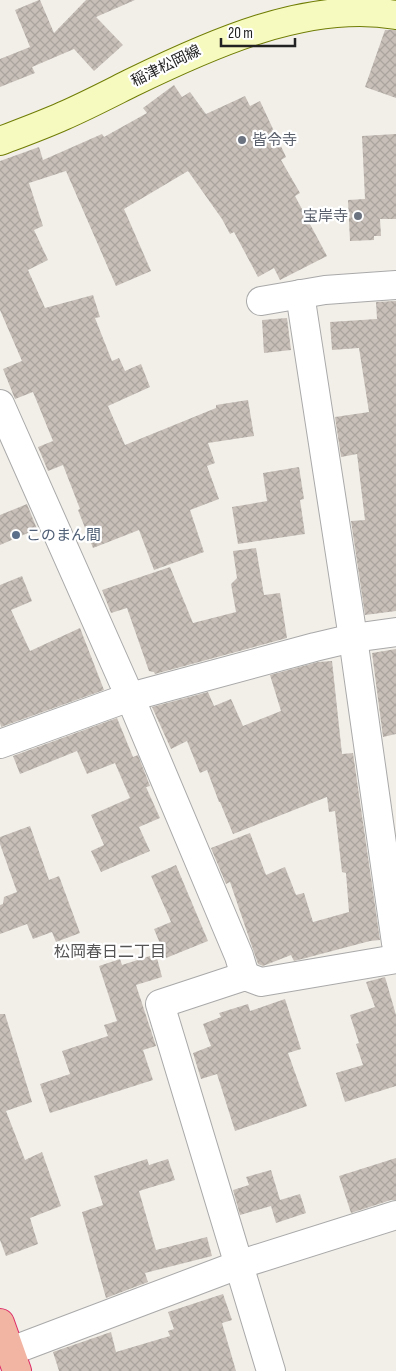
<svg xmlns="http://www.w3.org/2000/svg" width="396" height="1371" viewBox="0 0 396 1371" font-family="'Sofia Sans Condensed','Noto Sans JP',sans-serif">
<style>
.building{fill:url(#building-cross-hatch)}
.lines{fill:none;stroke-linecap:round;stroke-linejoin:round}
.minor-casing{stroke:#a9a9a9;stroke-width:30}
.secondary-casing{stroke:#707d05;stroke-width:30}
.trunk-casing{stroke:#dc2a67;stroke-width:30}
.minor{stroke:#fff;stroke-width:28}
.secondary{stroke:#f7fabf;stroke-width:28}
.trunk{stroke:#f2b4a3;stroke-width:28}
.worship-dot{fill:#6b7280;stroke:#fff;stroke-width:2}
.service-dot{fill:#5c6f8a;stroke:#fff;stroke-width:2}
.labels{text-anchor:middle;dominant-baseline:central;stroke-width:4.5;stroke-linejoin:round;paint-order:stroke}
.street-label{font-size:15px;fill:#222;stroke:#fff}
.worship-label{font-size:15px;fill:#5b616d;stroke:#fff;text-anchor:start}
.service-label{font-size:15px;fill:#4e5e75;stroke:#fff;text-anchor:start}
.neighbourhood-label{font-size:16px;fill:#555;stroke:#fff}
</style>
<defs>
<pattern id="building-cross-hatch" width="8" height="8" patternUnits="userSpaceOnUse" patternTransform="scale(1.25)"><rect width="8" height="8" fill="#c7bfb8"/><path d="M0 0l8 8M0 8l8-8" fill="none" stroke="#aba49e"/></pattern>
</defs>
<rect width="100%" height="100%" fill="#f2efe9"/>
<g class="building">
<polygon points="39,0 40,0 54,33 86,0 135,0 96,17 123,45 94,71 74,49 32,67 35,73 0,87 0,59 30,47 15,10"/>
<polygon points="385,30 396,30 396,98 365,87"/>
<polygon points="174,85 182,97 190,92 206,114 245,96 250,106 260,101 286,157 281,160 300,193 295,196 327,256 280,280 274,268 258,277 234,232 230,234 222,219 188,171 124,209 151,271 116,286 66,171 29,183 43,226 34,230 48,260 28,270 45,308 93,295 100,317 95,318 112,361 119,358 125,371 141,364 150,387 108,406 125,445 216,408 216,405 248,400 254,436 208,443 215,463 207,466 219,499 190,510 204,552 154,570 139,530 93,548 78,510 80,509 63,465 48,471 38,447 53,441 33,392 15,399 3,369 22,361 0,310 0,161 39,147 43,160 102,134 104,137 147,113 143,108"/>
<polygon points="396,134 396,219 380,219 381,236 374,236 374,240 350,241 348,200 365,199 362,136"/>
<polygon points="396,301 396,611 365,615 351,521 365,520 357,454 341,457 335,417 369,412 359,348 332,350 330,322 377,319 376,302"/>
<polygon points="287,318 291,350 264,353 262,320"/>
<polygon points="299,467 304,499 300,500 305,534 238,544 232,507 267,501 263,473"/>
<polygon points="27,504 37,529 0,545 0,515"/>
<polygon points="256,548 264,595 280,593 287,638 155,674 154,672 149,671 127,608 111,613 102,590 170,567 193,623 236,612 231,584 237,578 233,551"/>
<polygon points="22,576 32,601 11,610 30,651 80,628 104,690 1,727 0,723 0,585"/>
<polygon points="396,649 396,734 383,737 372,653"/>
<polygon points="332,661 342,754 353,753 380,940 370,941 302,959 294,961 291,955 263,966 258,964 230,882 226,884 211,848 250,833 266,875 285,867 296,895 304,893 313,922 349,912 346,873 342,872 335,811 329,812 327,797 233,834 220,802 219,802 207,770 200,773 187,741 171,749 152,707 208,692 214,706 231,699 243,726 281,711 270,675 318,662"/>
<polygon points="117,718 133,757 138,755 150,786 146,787 160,818 139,827 150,851 101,872 91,851 104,845 91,815 130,798 115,763 87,774 77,751 20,774 13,756"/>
<polygon points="30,826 49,880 59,876 80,933 56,942 52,932 33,939 27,924 0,934 0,905 3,904 4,897 17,892 0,844 0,837"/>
<polygon points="176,865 208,941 166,958 154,929 171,922 151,876"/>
<polygon points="156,954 162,977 136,985 156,1046 143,1050 153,1080 50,1113 40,1084 70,1074 62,1051 108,1036 104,1025 117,1021 99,966 120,959 122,965"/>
<polygon points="385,977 396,1015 396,1086 345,1102 336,1073 363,1065 356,1044 359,1043 350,1015 375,1007 366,982"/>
<polygon points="285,999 301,1049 288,1053 307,1106 235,1131 217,1074 201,1079 193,1053 211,1046 203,1024 221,1017 219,1013 248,1004 250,1011"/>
<polygon points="0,1014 5,1014 32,1102 6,1111 25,1160 42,1152 61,1206 30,1218 38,1244 6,1256 0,1240"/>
<polygon points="396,1158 396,1200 391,1200 351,1213 339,1176"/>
<polygon points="147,1159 149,1165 168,1159 175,1180 139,1191 156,1250 207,1237 212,1256 145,1273 148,1282 106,1298 82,1212 103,1205 94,1176"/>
<polygon points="271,1170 280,1200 300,1194 306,1213 276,1223 271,1206 240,1215 233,1190 249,1185 246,1177"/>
<polygon points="223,1294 232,1320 222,1323 236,1371 59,1371 53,1352 111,1332 116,1352 170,1336 168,1331 174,1329 168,1312"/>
</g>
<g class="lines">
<defs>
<g id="minor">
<polyline points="300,294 353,638 396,943"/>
<polyline points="261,301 325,290 396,285"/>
<polyline points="0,404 130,697 239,956 245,976"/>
<polyline points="0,744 130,697 315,647 353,638 396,632"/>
<polyline points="11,1351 238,1265 396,1215"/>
<polyline points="271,1371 160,1004 245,976 261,982 396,959"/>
</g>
<path id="secondary" d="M0 141C21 133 43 125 63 116 86 106 109 94 131 83 209 45 307 0 396 15"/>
<polyline id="trunk" points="0,1323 17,1371"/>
</defs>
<use href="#minor" class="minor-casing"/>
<use href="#secondary" class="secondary-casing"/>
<use href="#trunk" class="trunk-casing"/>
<use href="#minor" class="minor"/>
<use href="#secondary" class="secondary"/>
<use href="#trunk" class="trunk"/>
</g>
<g class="worship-dot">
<circle cx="242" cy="140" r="5"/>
<circle cx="358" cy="216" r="5"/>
</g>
<circle class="service-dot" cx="16" cy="535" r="5"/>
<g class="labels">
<g class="street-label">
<text transform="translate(166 66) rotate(-26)">稲津松岡線</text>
</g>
<g class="worship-label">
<text x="252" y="140">皆令寺</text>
<text x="348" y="216" text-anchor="end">宝岸寺</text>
</g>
<g class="service-label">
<text x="26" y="535">このまん間</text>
</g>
<g class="neighbourhood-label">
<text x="110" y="952">松岡春日二丁目</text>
</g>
</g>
<path d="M221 38v8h74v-8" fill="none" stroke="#222222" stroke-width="2.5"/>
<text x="228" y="38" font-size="15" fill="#222222" stroke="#ffffff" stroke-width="4" paint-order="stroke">20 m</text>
</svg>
